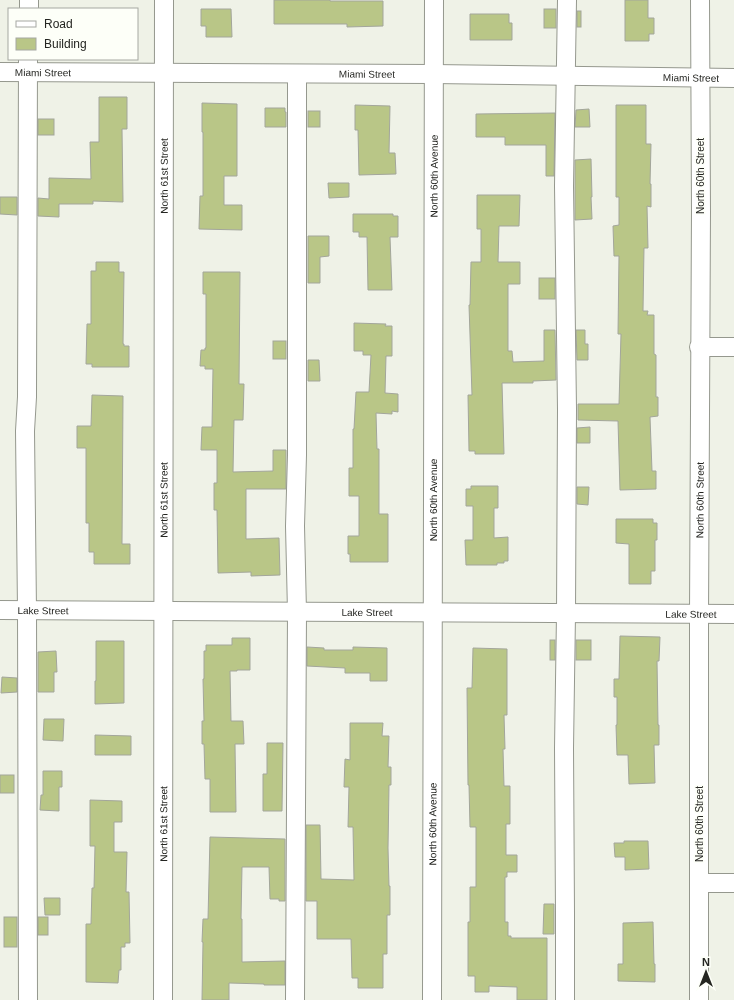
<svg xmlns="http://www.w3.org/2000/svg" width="734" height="1000" viewBox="0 0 734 1000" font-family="Helvetica,sans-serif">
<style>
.building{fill:#b9c687;stroke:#a3a69b}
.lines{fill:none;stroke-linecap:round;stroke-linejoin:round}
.minor-casing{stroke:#95988e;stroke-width:20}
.minor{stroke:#fff;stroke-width:18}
.labels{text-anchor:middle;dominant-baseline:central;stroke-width:3;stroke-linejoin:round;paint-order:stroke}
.street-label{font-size:10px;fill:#242521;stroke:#fdfff8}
</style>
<rect width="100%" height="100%" fill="#eff2e7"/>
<g class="building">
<polygon points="274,0 330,0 330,1 383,1 383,26 347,27 347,24 274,24"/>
<polygon points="625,0 648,0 648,18 654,18 654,34 649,34 649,41 625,41"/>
<polygon points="201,9 231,9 232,37 206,37 206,26 201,26"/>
<rect x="544" y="9" width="12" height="19"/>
<rect x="577" y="11" width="4" height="16"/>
<polygon points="470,14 509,14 509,23 512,23 512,40 470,40"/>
<polygon points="99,97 127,97 127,129 122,129 123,202 93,201 93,204 59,204 59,217 38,216 38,198 49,199 49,178 91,179 90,142 99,142"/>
<polygon points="202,103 237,104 237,176 224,176 224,205 242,205 242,230 199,229 200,196 203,196 203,132 202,132"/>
<polygon points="355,105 390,106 389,153 395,153 396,174 359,175 358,130 355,130"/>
<polygon points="616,105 646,105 646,144 651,144 650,184 651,184 651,207 647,206 648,248 644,248 643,311 648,311 647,315 654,315 654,354 656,355 656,397 658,397 658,416 650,417 652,471 656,471 656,489 620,490 618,421 578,420 578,404 619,404 621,334 618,334 619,256 614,256 613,226 619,225 619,197 616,197"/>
<polygon points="265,108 285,108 285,112 286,112 286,127 265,127"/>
<polygon points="589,109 590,127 575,127 576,110"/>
<rect x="308" y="111" width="12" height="16"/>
<polygon points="555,113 554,176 546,176 546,145 505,145 505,137 476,137 476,114"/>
<rect x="38" y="119" width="16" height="16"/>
<polygon points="591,159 592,197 591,197 592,219 575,220 575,160"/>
<polygon points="328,183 349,183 349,197 329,198"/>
<polygon points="477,195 520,195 519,226 499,226 498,262 520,262 520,284 508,284 508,351 512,351 513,362 544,361 544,330 555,330 556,380 533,381 533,383 502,383 504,454 475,454 475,451 469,451 468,395 472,395 469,305 470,305 471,262 481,262 481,229 477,229"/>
<polygon points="0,197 17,197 17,215 0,214"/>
<polygon points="353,214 393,214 393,216 398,216 398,237 390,237 392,290 368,290 367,237 359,237 359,232 353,232"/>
<polygon points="308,236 329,236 329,256 320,257 320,283 308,283"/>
<polygon points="96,262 119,262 119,272 124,272 123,344 124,344 124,346 129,346 129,367 92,367 92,364 86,364 87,324 91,324 91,271 96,271"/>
<polygon points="203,272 240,272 239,384 244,384 243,420 234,420 233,472 273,471 273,450 286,450 286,489 246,489 246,539 279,538 280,575 251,576 251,572 218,573 217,510 214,510 214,483 217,483 217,450 201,450 202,427 212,427 213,369 205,369 205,366 200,366 201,350 205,350 205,348 206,348 206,294 203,294"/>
<rect x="539" y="278" width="16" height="21"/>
<polygon points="354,323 386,324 385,326 392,326 392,356 386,356 385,393 398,394 398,412 392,411 392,414 376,413 377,449 379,449 379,514 388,514 388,562 350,562 350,554 348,554 348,536 359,536 359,496 349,496 349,468 353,468 353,429 354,429 356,392 369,392 371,355 363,355 363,351 354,351"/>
<polygon points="576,330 585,330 585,344 588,344 588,360 577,360"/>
<rect x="273" y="341" width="13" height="18"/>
<polygon points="308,360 319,360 320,381 308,381"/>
<polygon points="92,395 123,396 122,544 130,544 130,564 94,564 94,552 89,552 89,523 86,523 86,448 77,448 77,426 91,426"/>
<polygon points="590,427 590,443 577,443 577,428"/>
<polygon points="471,486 498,486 498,508 494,508 494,538 508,537 508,561 504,561 504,563 497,563 497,565 466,565 465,540 473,540 473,506 466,506 466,489 471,489"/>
<polygon points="577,487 589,487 588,505 577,504"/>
<polygon points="616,519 653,519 653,523 657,523 657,540 655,540 655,571 651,571 651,584 629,584 629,544 616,543"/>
<polygon points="620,636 660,637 659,661 657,661 658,725 659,725 659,745 654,745 655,783 629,784 628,755 617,755 616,725 617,725 617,697 614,697 614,679 619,679"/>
<polygon points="232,638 250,638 250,670 237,670 237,671 230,671 231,721 243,721 244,744 235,744 236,812 210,812 210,779 205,779 204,744 202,744 202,721 204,721 203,679 204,679 204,651 206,651 206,645 232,645"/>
<rect x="550" y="640" width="5" height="20"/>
<rect x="576" y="640" width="15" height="20"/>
<polygon points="96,641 124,641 124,703 95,704 95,681 96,681"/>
<polygon points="307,647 324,648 324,650 353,650 353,647 387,648 387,681 370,681 370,673 345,673 345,668 307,666"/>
<polygon points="473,648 507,649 507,715 504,715 505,749 503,749 504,786 510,786 510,824 506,824 506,855 517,855 517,872 507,872 507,877 505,877 505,922 508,922 508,936 511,936 511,938 547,938 547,1000 517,1000 517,987 489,986 489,992 475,992 475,976 468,976 468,922 470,922 470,887 476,887 476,827 470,827 469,785 468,785 467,688 472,688"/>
<polygon points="56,651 57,672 54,672 54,692 38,692 38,652"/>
<polygon points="2,677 17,678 17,692 1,693"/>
<polygon points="44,719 64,719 63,741 43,740"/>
<polygon points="350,723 383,723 382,736 389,736 388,767 391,767 391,785 389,785 388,848 389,886 390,886 390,915 387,915 387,954 383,954 383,988 358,988 358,978 352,978 351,939 317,939 317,901 306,901 306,825 320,825 321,879 354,880 353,827 348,827 349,787 344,787 345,759 350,760"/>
<polygon points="95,735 131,736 131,755 95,755"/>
<polygon points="267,743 283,743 282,811 263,811 263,774 267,774"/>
<polygon points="43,771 62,771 62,787 59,787 59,811 40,810 41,795 43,795"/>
<rect x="0" y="775" width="14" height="18"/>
<polygon points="90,800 122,801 122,822 114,822 114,852 127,852 126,892 129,892 130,943 125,943 125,947 121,947 121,970 119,970 118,983 86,982 86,924 91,924 92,888 94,888 95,846 90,846"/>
<polygon points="210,837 285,839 285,901 279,901 279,899 270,899 269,867 242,867 241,919 242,919 242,962 285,961 285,985 264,985 264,984 229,983 229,1000 202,1000 203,942 202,942 203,919 208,919"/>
<polygon points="624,841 648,841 649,869 625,870 625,857 615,857 614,843 624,843"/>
<polygon points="44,898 60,898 60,915 45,915"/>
<polygon points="544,904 554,904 554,934 543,934"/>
<rect x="4" y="917" width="13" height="30"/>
<rect x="38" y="917" width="10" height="18"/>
<polygon points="653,922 654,964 655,964 655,982 618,981 618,964 623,964 623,923"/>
</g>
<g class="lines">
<defs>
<g id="minor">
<polyline points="29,9 29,0"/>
<path id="s1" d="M0 72 433 74 734 78"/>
<polyline points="699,347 734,347"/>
<path id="s2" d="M0 610 734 614"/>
<polyline points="699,883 734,883"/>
<polyline points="28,1000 27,610 25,431 27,397 28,59"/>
<path id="s3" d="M163 1000 164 0"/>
<polyline points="295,1000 297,612 295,526 297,455 297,74"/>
<path id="s4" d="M432 1000 434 0"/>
<polyline points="565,1000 565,912 564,748 566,614 567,409 564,186 567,0"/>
<path id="s5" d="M699 1000V615L701 211 700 0"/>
</g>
</defs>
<use href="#minor" class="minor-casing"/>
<use href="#minor" class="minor"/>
</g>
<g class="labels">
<g class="street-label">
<text stroke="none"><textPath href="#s1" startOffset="43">Miami Street</textPath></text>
<text stroke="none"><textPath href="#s1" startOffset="367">Miami Street</textPath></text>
<text stroke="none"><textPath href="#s1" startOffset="691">Miami Street</textPath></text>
<text stroke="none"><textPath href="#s3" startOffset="824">North 61st Street</textPath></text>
<text stroke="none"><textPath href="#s4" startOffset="824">North 60th Avenue</textPath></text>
<text transform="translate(700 176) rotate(-90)">North 60th Street</text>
<text stroke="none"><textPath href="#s3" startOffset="500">North 61st Street</textPath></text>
<text stroke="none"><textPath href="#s4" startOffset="500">North 60th Avenue</textPath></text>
<text stroke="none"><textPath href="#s5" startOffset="500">North 60th Street</textPath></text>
<text stroke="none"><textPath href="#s2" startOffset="43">Lake Street</textPath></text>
<text stroke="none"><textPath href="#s2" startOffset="367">Lake Street</textPath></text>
<text stroke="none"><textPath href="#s2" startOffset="691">Lake Street</textPath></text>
<text stroke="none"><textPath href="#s3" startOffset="176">North 61st Street</textPath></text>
<text stroke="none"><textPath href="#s4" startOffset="176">North 60th Avenue</textPath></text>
<text transform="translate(699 824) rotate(-90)">North 60th Street</text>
</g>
</g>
<rect x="8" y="8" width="130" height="52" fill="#fdfff8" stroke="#a6a8a2"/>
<rect x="16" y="21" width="20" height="6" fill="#ffffff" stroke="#a6a8a2"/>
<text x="44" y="28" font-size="12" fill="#242521">Road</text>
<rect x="16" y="38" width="20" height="12" fill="#b9c687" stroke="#a6a8a2"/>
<text x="44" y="48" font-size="12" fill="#242521">Building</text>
<g transform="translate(706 972)" stroke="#fdfff8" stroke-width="3" paint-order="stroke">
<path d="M0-3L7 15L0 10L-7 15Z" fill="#242521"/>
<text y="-6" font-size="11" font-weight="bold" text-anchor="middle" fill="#242521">N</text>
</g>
</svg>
